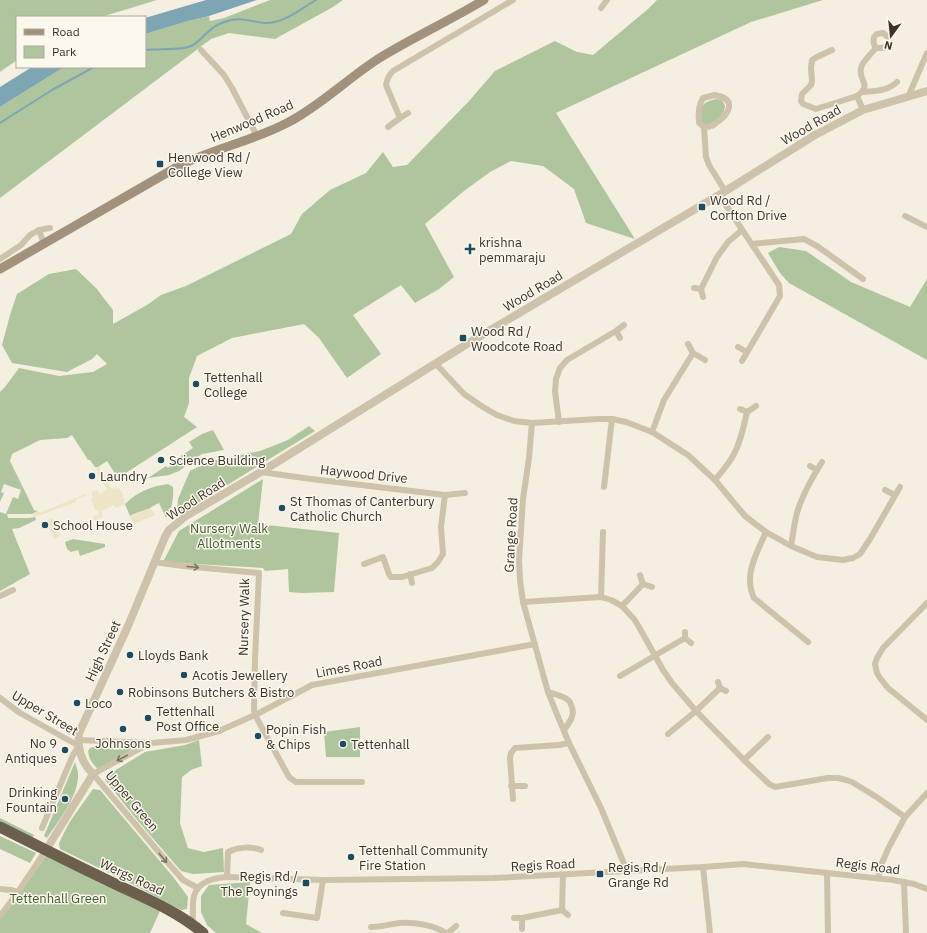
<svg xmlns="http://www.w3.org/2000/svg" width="927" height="933" viewBox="0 0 927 933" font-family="'IBM Plex Sans',sans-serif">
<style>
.green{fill:#afc59e}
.plaza{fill:#ede5c6}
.water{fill:#7da5b4}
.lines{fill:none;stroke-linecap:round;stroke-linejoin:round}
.stream{stroke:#7da5b4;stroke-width:2}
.minor{stroke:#cec3aa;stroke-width:6}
.tertiary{stroke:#cec3aa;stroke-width:8}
.secondary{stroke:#a2927b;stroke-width:9}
.trunk{stroke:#6d5f4e;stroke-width:11}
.oneway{stroke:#7d7464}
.poi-dot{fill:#1d4c60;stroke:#fbf8ed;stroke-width:1.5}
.labels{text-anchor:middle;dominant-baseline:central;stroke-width:3;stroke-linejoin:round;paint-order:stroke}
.street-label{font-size:13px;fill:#3b332a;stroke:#fbf8ed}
.poi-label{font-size:13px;fill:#3b332a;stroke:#fbf8ed;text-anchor:start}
.park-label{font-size:13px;fill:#3f5b2c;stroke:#fbf8ed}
</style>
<rect width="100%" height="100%" fill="#f4efe0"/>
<g class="green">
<polygon points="0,0 157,0 101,17 17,17 17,60 0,72"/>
<polygon points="270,0 343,0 333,7 275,39 229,33 211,39 0,198 0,107 64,67 145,67 145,34 188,21 209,16 210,21 224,18"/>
<polygon points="657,0 823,0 751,22 556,113 635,239 586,223 574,189 543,166 511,161 490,172 464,191 425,224 454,277 439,289 415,303 401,285 353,315 381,354 347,378 319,338 304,324 232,338 197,356 189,378 189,403 184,417 197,427 118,478 107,461 98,467 95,467 90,460 88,460 72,435 67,438 40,440 12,454 10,461 34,510 38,511 32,514 7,514 8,518 29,518 35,517 36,520 19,528 12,529 30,574 0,591 0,512 6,514 13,497 18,499 21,490 4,484 1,492 4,493 0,502 0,392 5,387 19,368 59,376 93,372 107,364 97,354 92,359 67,372 12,363 2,345 10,315 17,294 49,274 76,269 96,288 113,310 113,324 147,305 161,295 186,286 291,234 302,214 330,190 366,173 383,152 393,167 407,165 469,101 495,71 555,41 577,52 593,55 648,9"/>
<path d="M716 99 722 100 725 106C724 117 717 119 708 125L702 123C700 107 700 103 716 99Z"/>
<polygon points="779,247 806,251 851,282 910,307 927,279 927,360 789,283 780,273 768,253"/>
<polygon points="309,426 315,431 177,516 178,499 190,471 208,462 260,451 288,440"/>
<polygon points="213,430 224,450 202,454 179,471 169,475 148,478 166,466 168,468 177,461 176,459 193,448 189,442 202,434"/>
<polygon points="263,479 258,524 339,533 334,592 302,593 289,592 288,569 265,571 263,568 163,562 179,531"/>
<path d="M168 484 173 487C174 498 172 508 166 518L159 503 151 507V508L136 513 130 516 125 504C137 492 152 486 168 484Z"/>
<polygon points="73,539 105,544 105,547 80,556 78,550 71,552 67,549 65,542"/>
<polygon points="360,727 360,757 326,757 324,732"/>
<polygon points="199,740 202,766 191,770 182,777 180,823 188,848 204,852 223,848 224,872 193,874 181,871 138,821 105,780 106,776 145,752 185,745"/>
<path d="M97 746H134L126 754 98 769C92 764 89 759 88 751L90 748Z"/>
<path d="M75 762C76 766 78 770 78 774 79 796 58 821 47 838L44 836Z"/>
<polygon points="93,789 100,790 174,878 188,897 187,909 181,910 136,886 60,849 59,844 60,841 69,823"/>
<polygon points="0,818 34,835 31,840 0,825"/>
<polygon points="0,836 36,853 30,863 0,849"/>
<polygon points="47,854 160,911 150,933 0,933 0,918 23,889"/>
<polygon points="250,882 246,924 262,933 216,933 207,925 201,912 201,896 209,885"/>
</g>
<g class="plaza">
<polygon points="95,467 98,467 112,489 116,487 117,489 119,488 123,494 125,504 116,508 114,505 101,511 103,517 95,521 93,517 99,514 97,510 95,510 94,507 91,499 93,498 91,492 97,490 100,494 107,489 97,474 98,472"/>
<polygon points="85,494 86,496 76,499 76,502 35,517 32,514 38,511 40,513"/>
<polygon points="151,508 155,515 134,524 130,516 136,513"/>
<polygon points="52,518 60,536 54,539 46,521"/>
</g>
<g class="water">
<polygon points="206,0 257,0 209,16 188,21 145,34 145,18"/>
<polygon points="32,67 64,67 0,107 0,87"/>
</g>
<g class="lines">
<g class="stream">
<path d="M145 50C158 48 180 51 191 46 198 43 203 36 209 31 215 25 223 22 231 20 242 17 253 22 264 23 284 24 300 9 316 0"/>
<polyline points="0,123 52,90 94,67"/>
</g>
<g class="minor">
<polyline points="601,8 607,0"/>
<polyline points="201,50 224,75 232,88 257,136"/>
<polyline points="832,50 817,57 812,60 811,68 812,81 811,85 802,94 801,101 803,104 816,109 857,96"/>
<path d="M863 92C875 91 888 91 897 82"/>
<path d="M715 95C737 99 730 114 716 123 715 124 713 126 711 126 709 127 707 127 704 127L699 123C698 114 698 106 703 98Z"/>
<polyline points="908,97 927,53"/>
<path d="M863 110 857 96C873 84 858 81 861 68 862 62 872 53 876 48H881L887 47 889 42 887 36 883 33 877 34 874 37C873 41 873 44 876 48"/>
<path d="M400 118 386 85C387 79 389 75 393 71L513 0"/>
<polyline points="388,127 400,118 408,113"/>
<polyline points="704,127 706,157 709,165 725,191"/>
<polyline points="719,195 779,285 780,296 742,361"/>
<polyline points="905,216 927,227"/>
<polyline points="39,230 44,244"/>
<polyline points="752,244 804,239 817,246 863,279"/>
<polyline points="0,259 21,245 30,235 39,230 50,228"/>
<polyline points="694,288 701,289 703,297"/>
<polyline points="701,289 717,257 728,242 742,230"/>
<polyline points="616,331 620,338"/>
<polyline points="688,344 693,353 705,360"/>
<polyline points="738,347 747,352"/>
<polyline points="436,364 464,394 483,407 497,415 514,421 532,423 598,419 612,419 626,422 652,432 688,455 715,480 745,516 766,532 791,546 817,557 843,560 853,558 860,554 870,539 900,487"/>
<polyline points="740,409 747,412 756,406"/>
<polyline points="559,422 555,391 556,379 560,368 567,360 616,331 624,325"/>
<polyline points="532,423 529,458 523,499 519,561 520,580 523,602 548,692 556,712 569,743 601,808 627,871"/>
<polyline points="652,432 664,400 693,353"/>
<polyline points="810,466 817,470"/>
<polyline points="261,472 311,479 445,495 465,493"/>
<path d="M715 480C722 471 730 463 735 452 741 440 744 426 747 412"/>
<polyline points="604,487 612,419"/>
<polyline points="885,490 895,495"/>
<path d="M766 532C757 553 743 575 754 598L808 642"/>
<path d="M791 546C793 535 794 524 797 513 802 495 812 478 822 462"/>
<polyline points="154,562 183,566 259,573 255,659 254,711 255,715 289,777 296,782 362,782"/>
<polyline points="364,564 383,557 389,574 391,577 402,577 432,568 438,562 443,554 441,527 445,495"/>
<polyline points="410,574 412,583"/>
<polyline points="640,575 643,584 652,587"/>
<polyline points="0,596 13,590"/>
<polyline points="601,597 603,532"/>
<polyline points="523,602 601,597 611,600 622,606 634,619 639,627 663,670 672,683 696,711 744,760 769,784 775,787 828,778 838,778 846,780 852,782 878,798 905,817"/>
<polyline points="927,603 883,648 877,658 875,664 877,673 880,678 888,688 927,720"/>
<polyline points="622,606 643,584"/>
<polyline points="685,632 685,638 691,643"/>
<polyline points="620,676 685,638"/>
<polyline points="718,682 720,688 726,691"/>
<path d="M548 692C554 694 565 696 569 701 570 701 571 706 572 707 575 716 569 723 564 730"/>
<polyline points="0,698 20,713 79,746 73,755 42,828"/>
<polyline points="668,734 696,711 720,688"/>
<polyline points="79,740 152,743 186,740 219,731 255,715 312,685 535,644"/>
<polyline points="150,743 93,774 168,863 183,880 198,888"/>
<polyline points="744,760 768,737"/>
<polyline points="511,786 525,786"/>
<polyline points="513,799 510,758 511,753 515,748 559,745 569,743"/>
<polyline points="703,867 710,933"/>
<polyline points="827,873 828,933"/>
<polyline points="563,875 562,910 568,915"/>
<path d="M227 877 228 852C238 847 251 846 261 850"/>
<polyline points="878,878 881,865 889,847 905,817 927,793"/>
<polyline points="904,882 906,933"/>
<polyline points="0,889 11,890 18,892"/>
<polyline points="283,913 317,918 323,880"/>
<polyline points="0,916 18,892 46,850"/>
<polyline points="514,918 522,918 562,910"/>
<polyline points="522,918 522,929"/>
<path d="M193 925C193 917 192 903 194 896 198 881 214 878 227 877L323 880 494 878 703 867 743 864 893 880 914 884 927 889"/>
<path d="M371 927C381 927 390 924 400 923 415 922 433 925 446 933"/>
<polyline points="448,933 456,926"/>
</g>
<path class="tertiary" d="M46 850 93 774C82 763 77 749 79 733L128 626 165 537 169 530 186 516 261 472 475 339 719 195 815 135 863 110 927 91"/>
<path class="secondary" d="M0 269 177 167C185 163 193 159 202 156 230 145 260 137 287 123 320 106 347 79 378 59 412 38 449 21 484 0"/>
<path class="trunk" d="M0 827C36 845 71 863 107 880 139 896 175 909 203 933"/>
</g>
<defs><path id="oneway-shaft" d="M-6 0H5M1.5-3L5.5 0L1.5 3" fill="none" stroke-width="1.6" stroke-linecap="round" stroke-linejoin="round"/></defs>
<g class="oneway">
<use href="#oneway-shaft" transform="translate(193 567) rotate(5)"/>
<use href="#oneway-shaft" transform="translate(122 758) rotate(152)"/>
<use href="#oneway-shaft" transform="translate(163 858) rotate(50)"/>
</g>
<g class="poi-dot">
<rect x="156" y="160" width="8" height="8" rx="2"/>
<rect x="698" y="203" width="8" height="8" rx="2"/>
<path d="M468 243h4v4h4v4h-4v4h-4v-4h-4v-4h4z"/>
<rect x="459" y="334" width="8" height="8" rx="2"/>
<circle cx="196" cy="384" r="4"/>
<circle cx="161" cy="460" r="4"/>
<circle cx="92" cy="476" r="4"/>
<circle cx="282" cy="508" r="4"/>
<circle cx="45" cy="525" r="4"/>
<circle cx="130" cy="655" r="4"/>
<circle cx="184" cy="675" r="4"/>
<circle cx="120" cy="692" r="4"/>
<circle cx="77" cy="703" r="4"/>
<circle cx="148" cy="718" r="4"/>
<circle cx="123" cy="729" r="4"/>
<circle cx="258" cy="736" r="4"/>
<circle cx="343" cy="744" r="4"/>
<circle cx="65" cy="750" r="4"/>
<circle cx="65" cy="799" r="4"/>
<circle cx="351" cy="857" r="4"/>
<rect x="596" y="870" width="8" height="8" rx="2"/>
<rect x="302" y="879" width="8" height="8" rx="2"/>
</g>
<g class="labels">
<g class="street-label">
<text transform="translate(252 121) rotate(-23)">Henwood Road</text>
<text transform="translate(811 125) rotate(-30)">Wood Road</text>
<text transform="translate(533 291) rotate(-31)">Wood Road</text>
<text transform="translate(364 474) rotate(6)">Haywood Drive</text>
<text transform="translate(196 499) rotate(-33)">Wood Road</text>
<text transform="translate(511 535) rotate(-87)">Grange Road</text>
<text transform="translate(244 617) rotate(-89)">Nursery Walk</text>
<text transform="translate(103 651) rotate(-65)">High Street</text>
<text transform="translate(349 667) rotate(-11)">Limes Road</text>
<text transform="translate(45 713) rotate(31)">Upper Street</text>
<text transform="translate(132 801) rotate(50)">Upper Green</text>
<text transform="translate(543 865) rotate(-3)">Regis Road</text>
<text transform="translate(868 866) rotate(7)">Regis Road</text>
<text transform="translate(132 877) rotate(25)">Wergs Road</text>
</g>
<g class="poi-label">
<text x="168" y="157">Henwood Rd /<tspan x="168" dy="15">College View</tspan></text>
<text x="710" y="200">Wood Rd /<tspan x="710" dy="15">Corfton Drive</tspan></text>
<text x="479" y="242">krishna<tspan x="479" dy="15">pemmaraju</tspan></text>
<text x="471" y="331">Wood Rd /<tspan x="471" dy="15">Woodcote Road</tspan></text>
<text x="204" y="377">Tettenhall<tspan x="204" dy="15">College</tspan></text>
<text x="169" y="460">Science Building</text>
<text x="100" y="476">Laundry</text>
<text x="290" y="501">St Thomas of Canterbury<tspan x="290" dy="15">Catholic Church</tspan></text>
<text x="53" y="525">School House</text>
<text x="138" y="655">Lloyds Bank</text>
<text x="192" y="675">Acotis Jewellery</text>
<text x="128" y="692">Robinsons Butchers &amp; Bistro</text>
<text x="85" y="703">Loco</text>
<text x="156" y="711">Tettenhall<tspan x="156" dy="15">Post Office</tspan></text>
<text x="266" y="729">Popin Fish<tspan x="266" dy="15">&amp; Chips</tspan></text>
<text x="57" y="743" text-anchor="end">No 9<tspan x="57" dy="15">Antiques</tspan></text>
<text x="123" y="743" text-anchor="middle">Johnsons</text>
<text x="351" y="744">Tettenhall</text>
<text x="57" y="792" text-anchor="end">Drinking<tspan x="57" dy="15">Fountain</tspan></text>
<text x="359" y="850">Tettenhall Community<tspan x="359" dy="15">Fire Station</tspan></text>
<text x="608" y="867">Regis Rd /<tspan x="608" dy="15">Grange Rd</tspan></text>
<text x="298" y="876" text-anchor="end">Regis Rd /<tspan x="298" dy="15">The Poynings</tspan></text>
</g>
<g class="park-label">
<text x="229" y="528">Nursery Walk<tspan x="229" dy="15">Allotments</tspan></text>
<text x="58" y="898">Tettenhall Green</text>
</g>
</g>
<rect x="16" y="16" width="130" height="52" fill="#fbf8ed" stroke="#aea99f"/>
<rect x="24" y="29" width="20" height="6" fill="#a2927b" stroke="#aea99f"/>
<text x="52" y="36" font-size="12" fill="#3b332a">Road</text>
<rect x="24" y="46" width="20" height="12" fill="#afc59e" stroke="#aea99f"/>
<text x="52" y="56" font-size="12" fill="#3b332a">Park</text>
<g transform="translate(891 36) rotate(195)" stroke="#fbf8ed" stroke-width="3" paint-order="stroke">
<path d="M0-3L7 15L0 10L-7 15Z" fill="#3b332a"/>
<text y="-6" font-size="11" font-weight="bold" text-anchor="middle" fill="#3b332a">N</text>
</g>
</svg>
